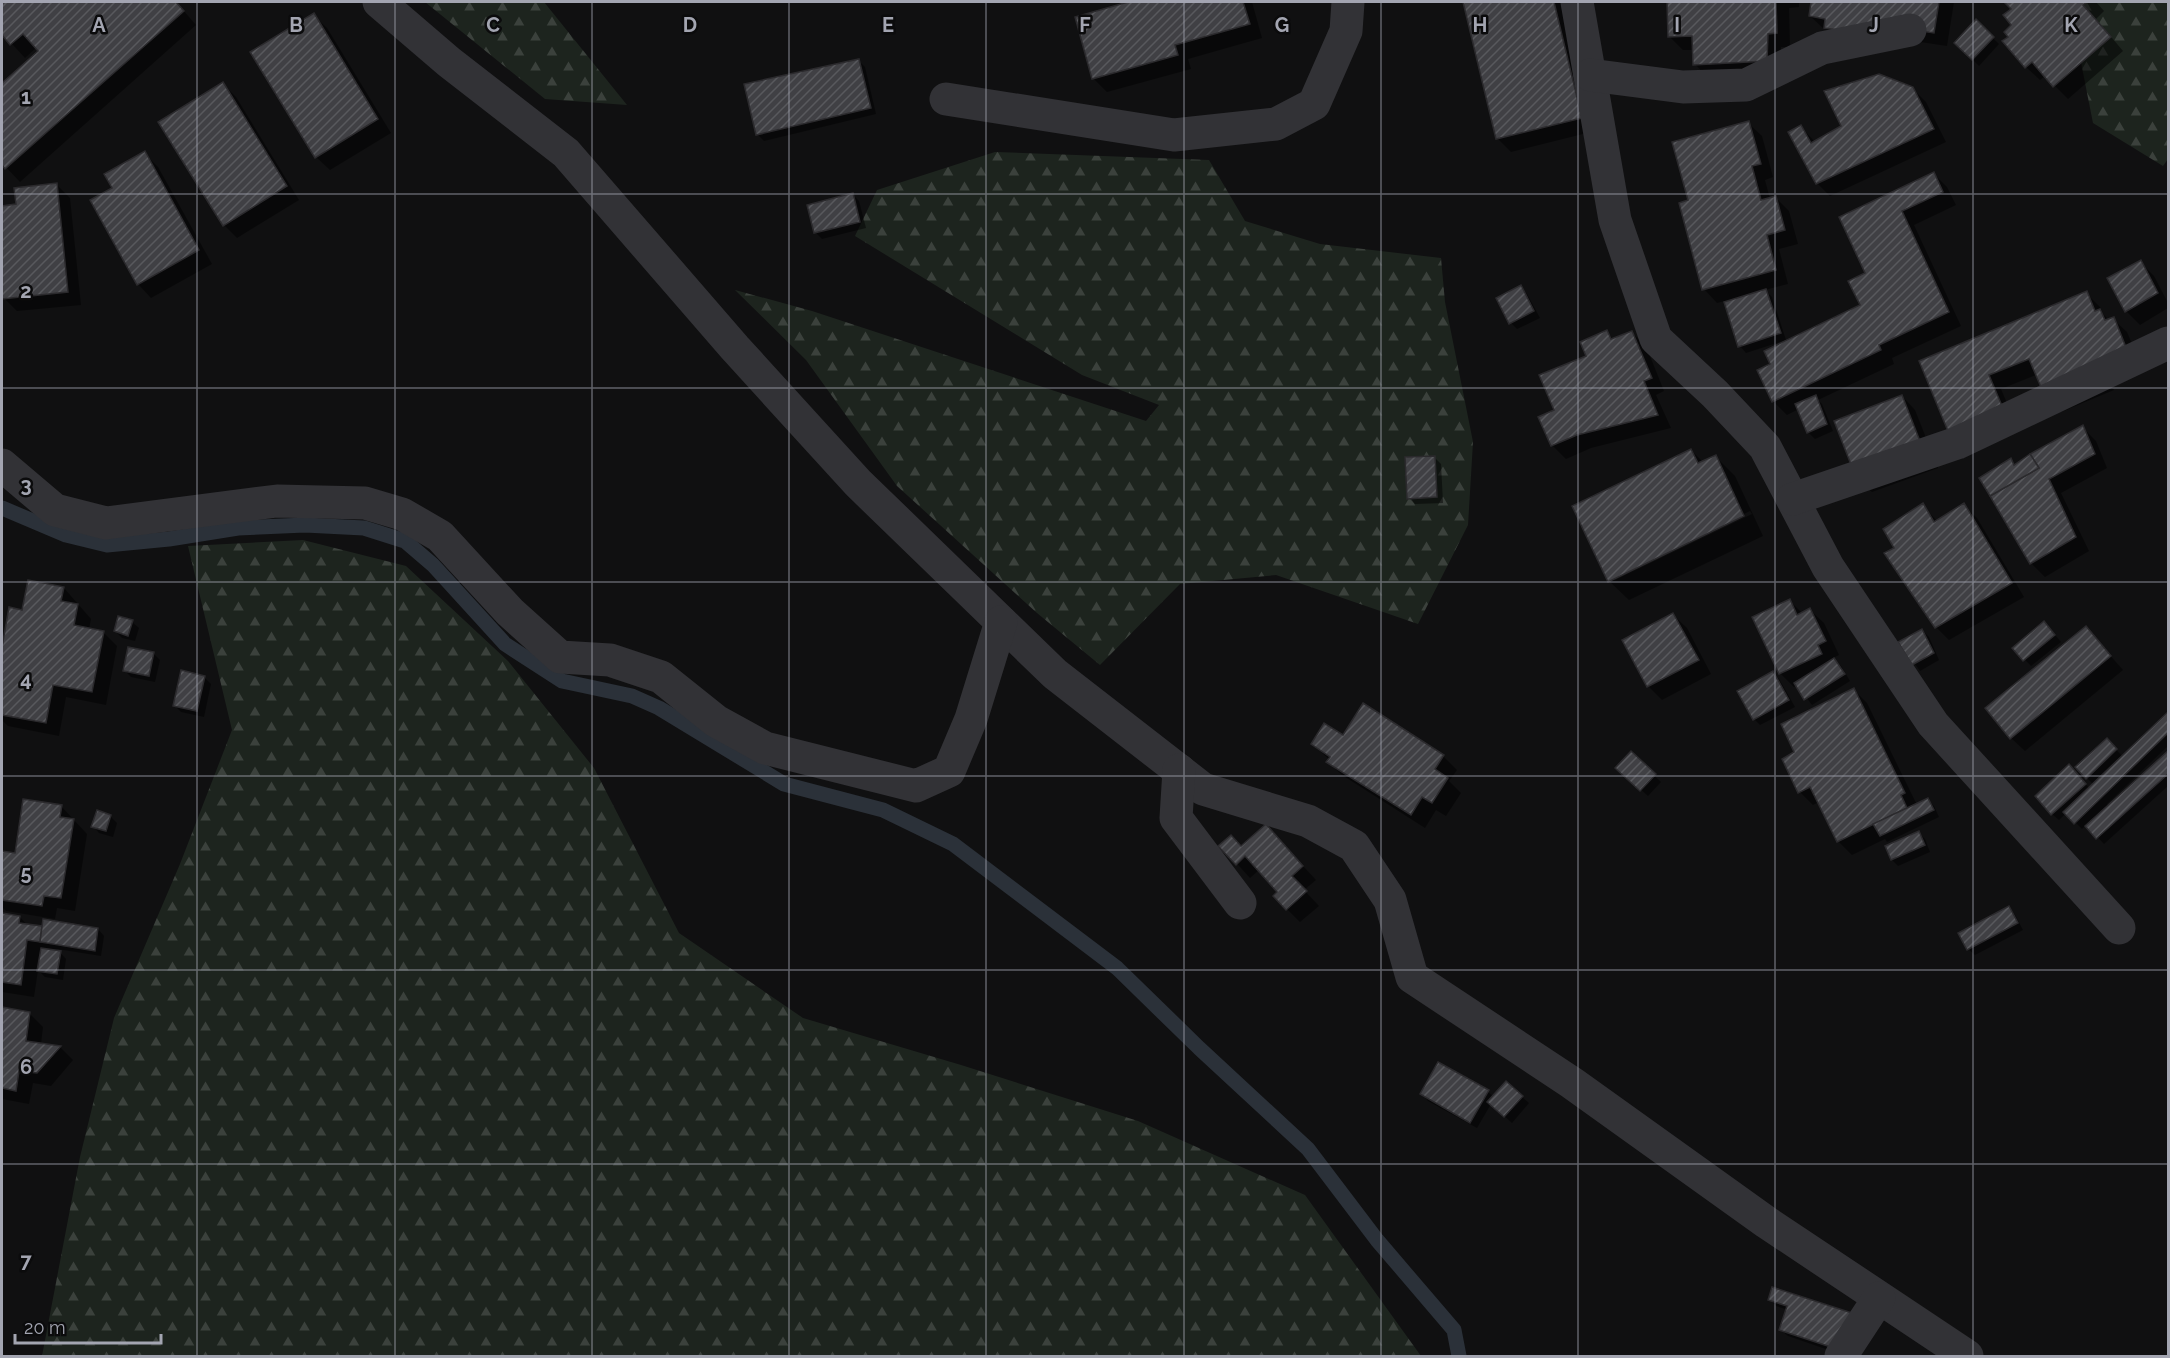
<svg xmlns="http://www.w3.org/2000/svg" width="2170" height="1358" viewBox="0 0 2170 1358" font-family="Raleway,sans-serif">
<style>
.forest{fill:url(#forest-firs)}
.shadow{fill:#0007;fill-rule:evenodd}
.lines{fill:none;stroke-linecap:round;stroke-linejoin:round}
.stream{stroke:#2b3139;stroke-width:15}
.building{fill:url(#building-hatch);stroke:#2b2a2d;stroke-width:1.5}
.minor{stroke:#323236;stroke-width:33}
.grid{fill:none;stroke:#a3a5b1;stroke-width:1.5;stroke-opacity:0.55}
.grid-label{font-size:20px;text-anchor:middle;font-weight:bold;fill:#a3a5b1;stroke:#0b0b0c;stroke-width:5;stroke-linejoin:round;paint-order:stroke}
</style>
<defs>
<pattern id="forest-firs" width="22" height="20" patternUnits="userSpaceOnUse" patternTransform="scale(1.5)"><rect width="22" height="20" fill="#1d241e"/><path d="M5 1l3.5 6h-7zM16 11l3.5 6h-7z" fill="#3b413c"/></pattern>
<pattern id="building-hatch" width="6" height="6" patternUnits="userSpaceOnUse" patternTransform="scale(1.5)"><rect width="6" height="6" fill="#404044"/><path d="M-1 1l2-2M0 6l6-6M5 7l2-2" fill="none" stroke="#58595d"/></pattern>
</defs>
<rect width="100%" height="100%" fill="#101011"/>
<g class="forest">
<polygon points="425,2 544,2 627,105 545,99"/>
<polygon points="2069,2 2168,2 2168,159 2163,166 2093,123"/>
<polygon points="995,152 1209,160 1245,221 1320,244 1441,258 1445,302 1473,442 1468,525 1418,624 1276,575 1180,584 1100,665 1037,613 897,486 806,360 735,290 812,311 1146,421 1159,405 1082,375 855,236 877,190"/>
<polygon points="303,540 406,566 508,661 594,768 679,933 803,1018 961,1065 1138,1121 1305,1195 1421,1356 42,1356 80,1157 114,1018 180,864 232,730 188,546"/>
</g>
<g class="shadow">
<polygon points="2,2 176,2 196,25 20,182 2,163 2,85 40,51 37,47 25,58 2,33"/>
<polygon points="1134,2 1252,2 1262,38 1188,59 1191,69 1107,92 1094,79 1077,18"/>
<polygon points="1465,2 1563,2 1595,131 1511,152 1497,138"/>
<polygon points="1668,2 1799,2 1799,7 1789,8 1790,47 1781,47 1780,74 1708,78 1695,64 1694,50 1683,50 1670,37"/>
<polygon points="1813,2 1954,2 1947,46 1887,37 1884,52 1860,48 1839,41 1828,30 1824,29 1810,16"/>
<polygon points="2006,2 2096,2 2104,11 2096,19 2123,51 2068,99 2045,76 2040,80 2026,67 2010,37 2014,25 2013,9"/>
<polygon points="313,15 327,28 391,133 330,170 316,157"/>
<polygon points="1976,22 1999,44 1979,66 1956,43"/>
<polygon points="858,60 865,67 876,114 764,141 758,135"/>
<polygon points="222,83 236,97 299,200 237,238 224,225"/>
<polygon points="1912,88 1926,102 1946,142 1830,196 1817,183 1801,127 1815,142"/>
<polygon points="1748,123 1762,136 1773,177 1765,180 1770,199 1776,198 1789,211 1798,244 1779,249 1788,284 1765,290 1772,297 1786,340 1746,353 1740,346 1725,301 1717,303 1704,289 1690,201"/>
<polygon points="144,153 158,167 212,264 151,298 138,284"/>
<polygon points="1934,174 1947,187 1956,205 1914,225 1961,326 1892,358 1894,364 1818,400 1822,404 1833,431 1815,439 1808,432 1799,409 1787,415 1773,401 1772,365 1862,306 1867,273 1841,217"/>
<polygon points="57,185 70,198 81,305 17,311 4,298 2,277 2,208 18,206"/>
<polygon points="853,195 859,201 866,228 822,239 816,233"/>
<polygon points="2140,262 2154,276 2168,303 2168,308 2140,325 2126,311"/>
<polygon points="1521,287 1527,294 1540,318 1517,329 1511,323"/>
<polygon points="2086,293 2100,307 2103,314 2109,320 2113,319 2127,332 2142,368 2110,382 2114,390 2061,412 2036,375 2001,389 2017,427 1921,362"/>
<polygon points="1607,332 1614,340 1632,333 1646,346 1664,391 1656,395 1671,428 1591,448 1566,459 1552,445 1556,411 1588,356"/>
<polygon points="1902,396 1915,410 1938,468 1872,492 1858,479"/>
<polygon points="2082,427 2096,441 2107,468 2061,493 2089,551 2045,577 2032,564 1981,478 2010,460 2016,466"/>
<path d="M1691 450 1703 462 1715 456 1735 476 1763 536 1629 600 1609 581ZM1750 511 1752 514 1615 580V576Z"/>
<polygon points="1434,457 1441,464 1443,503 1415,504 1409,498"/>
<polygon points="1922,505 1937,521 1963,505 1977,518 2024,597 1949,640 1936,627 1896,549"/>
<polygon points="64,588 91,619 89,629 103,632 117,646 106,705 66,697 59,736 8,726 2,720 2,655 10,609 24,611"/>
<polygon points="1790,601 1803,614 1810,610 1824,623 1839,655 1833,658 1841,666 1850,681 1812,705 1797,685 1794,687 1780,673"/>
<polygon points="1673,615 1687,628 1711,674 1662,700 1648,686"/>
<polygon points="132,622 139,628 135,641 122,638 115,631"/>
<polygon points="2086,628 2123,670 2025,751 2011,738"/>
<polygon points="1922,630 1929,637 1939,660 1920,671 1900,643"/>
<polygon points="2051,630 2061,642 2031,666 2014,648"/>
<polygon points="154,654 160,660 155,682 131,677 124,670"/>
<polygon points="1772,673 1779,679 1795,707 1760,725 1754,719"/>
<polygon points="204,677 211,684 204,717 181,712 174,705"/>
<polygon points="1854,690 1867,703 1917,805 1928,800 1934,806 1939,817 1887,842 1885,839 1852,855 1838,841 1819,802 1813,805 1800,792"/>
<polygon points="1363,705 1443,756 1457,770 1449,781 1461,793 1446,816 1436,810 1425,828 1342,775 1328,762 1330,760 1312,744 1343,737"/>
<polygon points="2168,714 2168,746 2107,804 2109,807 2168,753 2168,786 2104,844 2086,825 2082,829 2066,813 2059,820 2052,814 2075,773 2090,789 2094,785 2087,778 2107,740 2123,757"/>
<polygon points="1631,753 1661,782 1648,796 1617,768"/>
<polygon points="61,806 87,834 75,911 57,908 55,919 6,911 2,907 2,853 16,855"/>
<polygon points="98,812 111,817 117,823 113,837 99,833 93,826"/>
<polygon points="1266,826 1316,880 1304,890 1319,906 1300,922 1287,909 1279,892 1259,870 1250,878 1221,846 1242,848"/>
<polygon points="1919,833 1925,839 1930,852 1898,866 1892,860"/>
<polygon points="2009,908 2015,915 2023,930 1975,955 1968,949"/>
<polygon points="2,914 20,917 28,926 98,929 104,936 101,956 57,949 66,959 63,980 45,977 38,970 34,997 2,992"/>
<polygon points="2,1009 30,1014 43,1027 41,1044 60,1047 73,1060 51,1086 33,1083 29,1104 2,1099"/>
<polygon points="1439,1064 1488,1092 1494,1097 1506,1083 1529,1103 1512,1123 1491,1104 1477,1128 1428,1101 1422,1094"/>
<polygon points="1773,1289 1846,1356 1788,1336 1781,1330 1788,1310 1776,1306 1770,1299"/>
</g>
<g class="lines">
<polyline class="stream" points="2,508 66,535 107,545 169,539 238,528 305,525 364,528 405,541 433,565 505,644 562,681 632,696 659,708 784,784 883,810 953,844 1117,968 1199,1048 1308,1149 1377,1240 1454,1330 1459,1356"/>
</g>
<g class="building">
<polygon points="2,2 176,2 184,11 5,169 2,165 2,83 38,51 23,34 10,45 2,35"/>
<polygon points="1128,2 1243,2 1250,24 1175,45 1178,55 1092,79 1075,17"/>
<polygon points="1463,2 1554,2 1582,118 1496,139"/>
<polygon points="1667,2 1776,2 1777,33 1768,34 1767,61 1693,65 1692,36 1668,37"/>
<polygon points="1811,2 1939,2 1934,33 1874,24 1845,31 1824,28 1825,19 1809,16"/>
<polygon points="2004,2 2087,2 2083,5 2111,37 2053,87 2032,62 2025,68 2002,41 2008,37 2004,32 2011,25 2003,15 2011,9"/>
<polygon points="314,13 378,119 315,158 250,52"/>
<polygon points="1976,19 1994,37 1972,60 1954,43"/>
<polygon points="859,59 871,108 756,135 744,84"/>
<polygon points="1879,74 1913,87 1934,129 1816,184 1788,132 1801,125 1811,143 1841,126 1824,91"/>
<polygon points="223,82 287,186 223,226 158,122"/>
<polygon points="1749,121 1761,164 1752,166 1761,200 1776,196 1785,230 1767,235 1776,270 1702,290 1679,203 1688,200 1672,142"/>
<polygon points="145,151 199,250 137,285 90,200 112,188 104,174"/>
<polygon points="1934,172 1943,192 1902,211 1949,312 1879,345 1881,350 1772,402 1757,370 1770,364 1764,351 1860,305 1848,281 1865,273 1839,217"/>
<polygon points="57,183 68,292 2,299 2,206 16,204 14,188"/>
<polygon points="853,193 860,222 814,233 807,205"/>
<polygon points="2141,260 2158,293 2125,312 2107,278"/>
<polygon points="1521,285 1534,311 1509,324 1496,298"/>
<polygon points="1766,289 1781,333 1738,347 1724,302"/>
<polygon points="2087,291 2095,311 2100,309 2105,320 2114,317 2129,355 2046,399 2029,359 1989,375 2005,413 1950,436 1919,361"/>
<polygon points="1607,330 1611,339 1632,331 1652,378 1644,381 1658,415 1577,435 1551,446 1538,417 1554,410 1539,375 1586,356 1580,342"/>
<polygon points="1816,395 1827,424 1807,433 1795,404"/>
<polygon points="1902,395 1925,454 1857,480 1834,421"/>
<polygon points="2083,425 2095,454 2049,479 2076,537 2030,564 1990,496 2039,468 2030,454"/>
<polygon points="1691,449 1698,463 1716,455 1744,516 1608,582 1572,506"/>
<polygon points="2030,454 2039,468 1990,496 1979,478 2011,458 2014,465"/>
<polygon points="1435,456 1437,497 1407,499 1405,457"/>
<polygon points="1923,503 1934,522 1964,503 2012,583 1935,628 1884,553 1894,548 1883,529"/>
<polygon points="28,580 64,587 61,601 78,604 74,625 104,631 92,692 53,685 46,723 2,715 2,647 9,607 22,610"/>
<polygon points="1790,599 1797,615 1810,608 1826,641 1818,645 1822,654 1779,674 1752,617"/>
<polygon points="1673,613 1699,660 1647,687 1622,640"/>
<polygon points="118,616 133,620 128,636 114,631"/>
<polygon points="2044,621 2055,635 2023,661 2012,648"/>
<polygon points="2086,626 2111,656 2010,739 1985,708"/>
<polygon points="1922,629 1934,653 1912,665 1898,642"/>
<polygon points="128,647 154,652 149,676 123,671"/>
<polygon points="1834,658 1845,674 1804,700 1794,683"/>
<polygon points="181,670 205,676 197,711 173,706"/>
<polygon points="1773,671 1789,700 1753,720 1737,691"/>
<polygon points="1854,688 1905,793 1901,795 1907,808 1837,842 1810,787 1798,793 1782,759 1794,752 1781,724"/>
<polygon points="1363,703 1444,755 1435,769 1448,778 1432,803 1422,797 1411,815 1326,762 1330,757 1311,744 1324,723 1343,735"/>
<polygon points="2168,712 2168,733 2074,824 2063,812"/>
<polygon points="2107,738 2117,749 2086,779 2075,767"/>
<polygon points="1631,751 1656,774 1640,791 1615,768"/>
<polygon points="2168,751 2168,774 2096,839 2085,826"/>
<polygon points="2069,764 2086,784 2051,815 2035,796"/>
<polygon points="1928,798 1934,810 1880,836 1873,824"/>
<polygon points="23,799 62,805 60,817 74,819 61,898 44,896 42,906 2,900 2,851 15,853"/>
<polygon points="97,810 111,815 106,831 91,827"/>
<polygon points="1266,824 1303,866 1292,876 1307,891 1286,910 1273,896 1277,892 1245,856 1236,865 1218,846 1231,835 1241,846"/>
<polygon points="1919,831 1925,845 1891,860 1885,846"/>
<polygon points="2009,906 2018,923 1967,950 1958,933"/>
<polygon points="2,913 20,916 19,923 42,926 40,942 27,940 21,985 2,982"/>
<polygon points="43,919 98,928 95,951 40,942"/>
<polygon points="41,948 61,951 57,974 37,971"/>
<polygon points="2,1007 30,1012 26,1041 61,1046 37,1073 19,1071 16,1091 2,1088"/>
<polygon points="1438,1062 1489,1090 1470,1123 1420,1094"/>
<polygon points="1506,1081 1523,1096 1504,1117 1487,1102"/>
<polygon points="1772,1287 1852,1313 1840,1350 1779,1330 1787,1306 1768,1300"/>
</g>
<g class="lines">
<g class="minor">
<polyline points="379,2 449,62 566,153 735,348 858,483 1055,674 1203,789 1308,821 1354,846 1390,900 1412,977 1572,1083 1766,1222 1967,1356"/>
<polyline points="1577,2 1615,220 1656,339 1715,394 1765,447 1828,567 1933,724 2119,928"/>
<polyline points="1590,75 1683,87 1746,85 1822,48 1910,30"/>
<polyline points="946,99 1174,135 1276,124 1314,104 1346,31 1348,2"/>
<polyline points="2,465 55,510 106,523 277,501 365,503 402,514 440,536 510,612 560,657 610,660 661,677 716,721 765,748 916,786 949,771 971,719 1001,622"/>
<polyline points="1793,499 1957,443 2168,343"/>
<polyline points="1179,770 1176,818 1240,903"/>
<polyline points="1841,1356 1879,1298"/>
</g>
</g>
<path class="grid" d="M197 2V1356M395 2V1356M592 2V1356M789 2V1356M986 2V1356M1184 2V1356M1381 2V1356M1578 2V1356M1775 2V1356M1973 2V1356M2 194H2168M2 388H2168M2 582H2168M2 776H2168M2 970H2168M2 1164H2168"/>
<g class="grid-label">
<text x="99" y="32">A</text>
<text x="296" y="32">B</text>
<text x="493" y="32">C</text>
<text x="690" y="32">D</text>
<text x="888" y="32">E</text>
<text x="1085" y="32">F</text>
<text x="1282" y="32">G</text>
<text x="1480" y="32">H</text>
<text x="1677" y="32">I</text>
<text x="1874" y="32">J</text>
<text x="2071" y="32">K</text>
<text x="26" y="104">1</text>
<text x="26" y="298">2</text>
<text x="26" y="492">3</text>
<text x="26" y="686">4</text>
<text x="26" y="880">5</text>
<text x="26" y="1074">6</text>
<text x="26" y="1268">7</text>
</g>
<rect width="2170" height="1358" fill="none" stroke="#a3a5b1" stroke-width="6"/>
<path d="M15 1334v9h146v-9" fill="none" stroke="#a3a5b1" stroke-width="3"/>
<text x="24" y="1334" font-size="18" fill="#a3a5b1" stroke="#0b0b0c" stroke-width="4.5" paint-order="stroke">20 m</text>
</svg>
